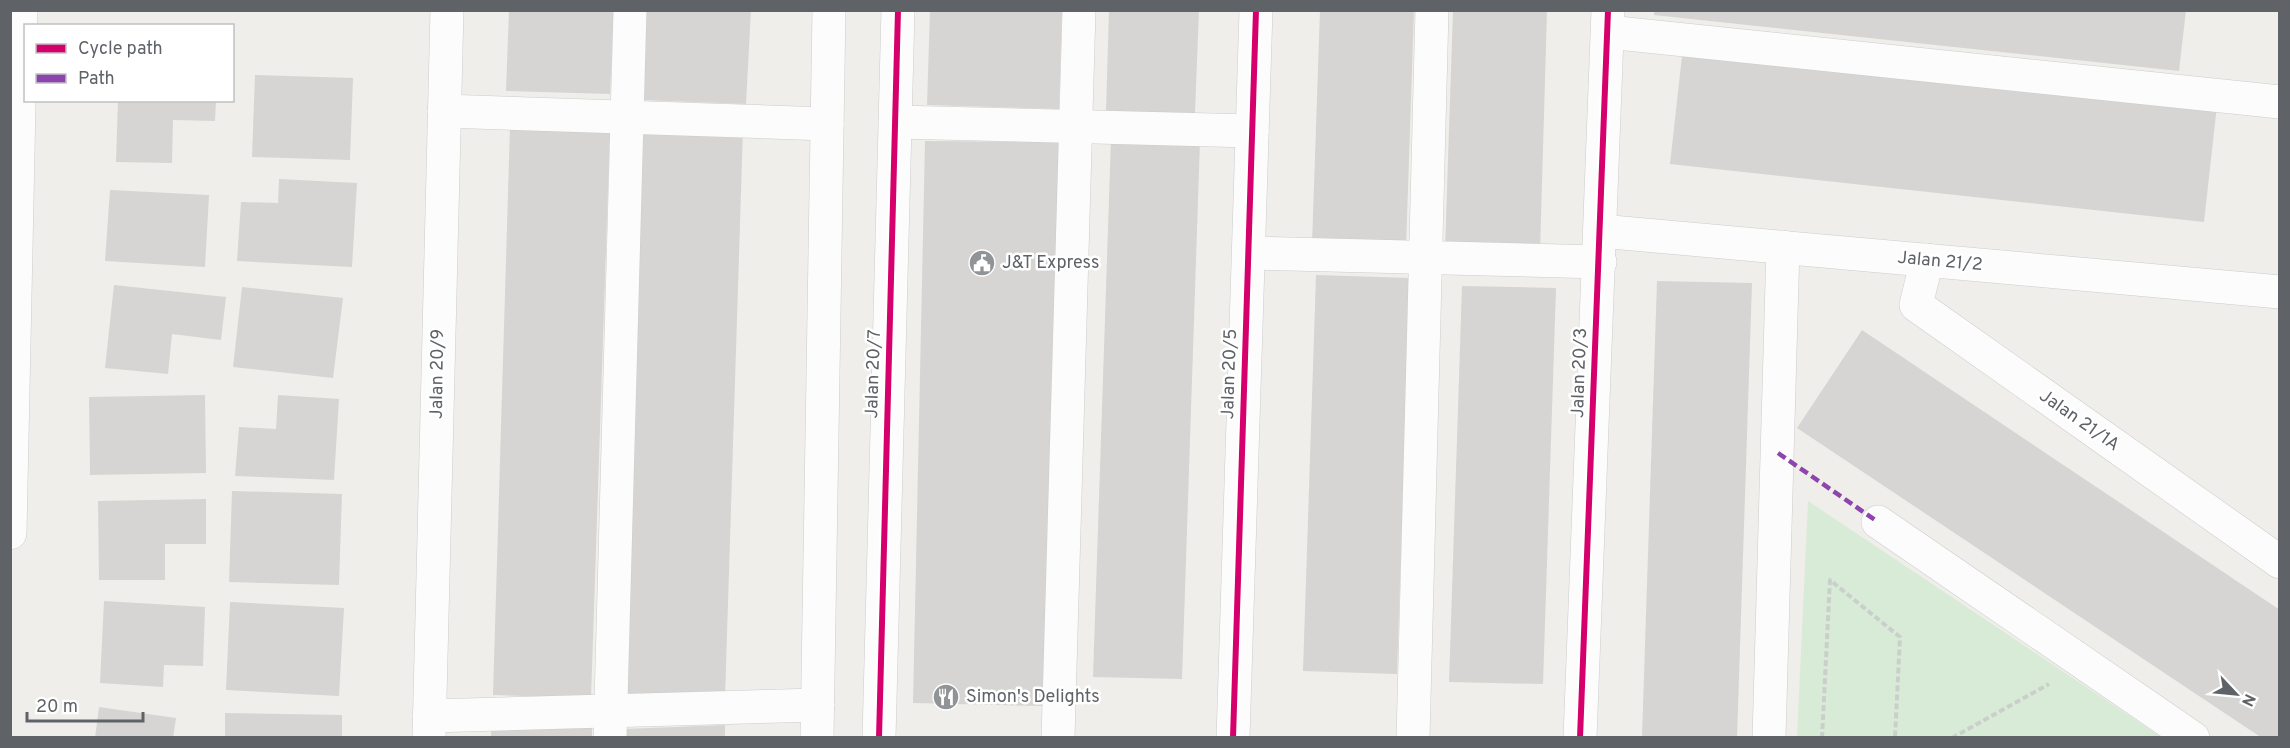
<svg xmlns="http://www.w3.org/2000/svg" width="2290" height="748" viewBox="0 0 2290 748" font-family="Overpass,sans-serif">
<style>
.green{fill:#d8ebd6}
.building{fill:#d6d5d3}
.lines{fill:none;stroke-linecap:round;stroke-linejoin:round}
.minor-casing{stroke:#cbcccc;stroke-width:34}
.path{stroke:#cacfcc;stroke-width:4;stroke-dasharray:6 3;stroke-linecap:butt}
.minor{stroke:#fdfcfc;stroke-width:33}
.quiet{stroke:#8e44ad;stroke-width:4.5;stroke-dasharray:9 4.5;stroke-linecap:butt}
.cycleway-casing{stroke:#fff;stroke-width:10}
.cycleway{stroke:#d6006c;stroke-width:6}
.labels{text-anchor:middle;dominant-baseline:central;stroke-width:5;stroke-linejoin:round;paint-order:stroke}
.street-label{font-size:18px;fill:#5f6368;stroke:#fff}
.poi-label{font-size:18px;fill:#5f6368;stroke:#fff;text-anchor:start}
</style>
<rect width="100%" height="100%" fill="#efeeea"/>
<polygon class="green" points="1808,501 2161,737 1797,737"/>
<g class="building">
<polygon points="509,10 614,10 610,94 506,91"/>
<polygon points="645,10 751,10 746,104 641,100"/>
<polygon points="930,10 1062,10 1059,109 927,105"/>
<polygon points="1109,10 1199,10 1195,113 1106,111"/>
<polygon points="1320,10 1414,10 1406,248 1312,244"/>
<polygon points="1453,10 1547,10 1540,253 1445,250"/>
<polygon points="1655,10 2186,10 2179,71 1654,15"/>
<polygon points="1683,47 2217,105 2204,222 1670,164"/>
<polygon points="255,75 353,78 350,160 252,157"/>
<polygon points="118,100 216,100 215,121 173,120 172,163 116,162"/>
<polygon points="510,126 610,129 591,698 493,695"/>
<polygon points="643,126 743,129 725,698 626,695"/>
<polygon points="1111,139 1200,141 1182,679 1093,677"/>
<polygon points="925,141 1059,142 1043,706 913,703"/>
<polygon points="279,179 357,183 352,267 237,261 241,202 278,203"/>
<polygon points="110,190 209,195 205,267 105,261"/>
<polygon points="1316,275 1410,278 1397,674 1303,671"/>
<polygon points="1657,281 1752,283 1737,738 1642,736"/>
<polygon points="114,285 226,297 221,340 172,334 168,374 105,368"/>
<polygon points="1462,286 1556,288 1543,684 1449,682"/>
<polygon points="242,287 343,298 333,378 233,367"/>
<polygon points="1862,330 2280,610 2280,738 2262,738 1797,428"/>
<polygon points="205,395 206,473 90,475 89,397"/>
<polygon points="278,395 339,399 334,480 235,476 239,427 276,429"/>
<polygon points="232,491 342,494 339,585 229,582"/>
<polygon points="206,499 206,544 165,544 165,580 99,580 98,501"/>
<polygon points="104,601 205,607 203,666 164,665 163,687 100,683"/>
<polygon points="230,602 344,608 339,696 226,690"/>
<polygon points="99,707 176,718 173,738 95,738"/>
<polygon points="225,713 342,715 342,738 225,738"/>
<polygon points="592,725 592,738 491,738 491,728"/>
<polygon points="725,725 725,738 624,738 624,729"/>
</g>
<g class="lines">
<defs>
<g id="minor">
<polyline points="1608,32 2280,102"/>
<polyline points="444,111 827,124"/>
<polyline points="896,122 1252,131"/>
<polyline points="1600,231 2280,292"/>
<polyline points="1249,253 1600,262"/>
<polyline points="1927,260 1916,305 2280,562"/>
<polyline points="1878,522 2193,738"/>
<polyline points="10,533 21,10"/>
<polyline points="429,716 818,705"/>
<polyline points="429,738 447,10"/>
<polyline points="610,738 630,10"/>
<polyline points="817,738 829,10"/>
<polyline points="879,738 898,10"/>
<polyline points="1058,738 1079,10"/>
<polyline points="1233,738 1256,10"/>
<polyline points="1413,738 1432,10"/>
<polyline points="1580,738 1608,10"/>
<polyline points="1769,738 1783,247"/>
</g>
</defs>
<use href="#minor" class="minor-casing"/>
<g class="path">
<polyline points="1822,738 1830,580 1900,637 1895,738"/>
<polyline points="1952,738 2049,684"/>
</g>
<use href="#minor" class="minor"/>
<polyline class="quiet" points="1778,453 1878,522"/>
<defs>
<g id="cycleway">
<polyline points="879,738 898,10"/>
<polyline points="1233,738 1256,10"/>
<polyline points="1580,738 1608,10"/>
</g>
</defs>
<use href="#cycleway" class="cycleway-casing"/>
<use href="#cycleway" class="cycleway"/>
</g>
<defs>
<symbol id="civic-disc" viewBox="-11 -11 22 22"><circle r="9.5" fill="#919496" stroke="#fff"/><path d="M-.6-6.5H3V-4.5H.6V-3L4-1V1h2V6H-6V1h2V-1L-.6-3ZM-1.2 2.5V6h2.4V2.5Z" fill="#fff"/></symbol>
<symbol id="restaurant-disc" viewBox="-11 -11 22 22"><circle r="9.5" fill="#919496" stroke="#fff"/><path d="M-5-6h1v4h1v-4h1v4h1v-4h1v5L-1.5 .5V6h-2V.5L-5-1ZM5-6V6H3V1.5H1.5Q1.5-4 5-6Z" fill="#fff"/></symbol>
</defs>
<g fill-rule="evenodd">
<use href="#civic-disc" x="967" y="248" width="30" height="30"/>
<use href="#restaurant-disc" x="931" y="682" width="30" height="30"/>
</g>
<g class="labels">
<g class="street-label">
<text transform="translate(1940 262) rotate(5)">Jalan 21/2</text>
<text transform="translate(1580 373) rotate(-88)">Jalan 20/3</text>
<text transform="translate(438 374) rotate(-89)">Jalan 20/9</text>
<text transform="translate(874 374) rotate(-88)">Jalan 20/7</text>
<text transform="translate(1230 374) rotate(-88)">Jalan 20/5</text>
<text transform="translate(2079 421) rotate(35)">Jalan 21/1A</text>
</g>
<g class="poi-label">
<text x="1002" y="263">J&amp;T Express</text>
<text x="966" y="697">Simon's Delights</text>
</g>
</g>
<rect width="2290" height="748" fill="none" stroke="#5f6368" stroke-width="24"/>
<rect x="24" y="24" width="210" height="78" fill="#ffffff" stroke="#bfc1c3" stroke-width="1.5"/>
<rect x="36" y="44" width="30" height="9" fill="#d6006c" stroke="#bfc1c3" stroke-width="1.5"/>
<text x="78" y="54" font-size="18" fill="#5f6368">Cycle path</text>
<rect x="36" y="74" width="30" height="9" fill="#8e44ad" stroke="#bfc1c3" stroke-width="1.5"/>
<text x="78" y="84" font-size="18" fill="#5f6368">Path</text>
<g transform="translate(2236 694) rotate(116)" stroke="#ffffff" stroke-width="4.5" paint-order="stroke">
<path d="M0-4.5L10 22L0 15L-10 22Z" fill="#5f6368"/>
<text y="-9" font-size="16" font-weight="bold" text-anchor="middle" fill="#5f6368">N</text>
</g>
<path d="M27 712v9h116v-9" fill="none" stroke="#5f6368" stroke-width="3"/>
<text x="36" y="712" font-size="18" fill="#5f6368" stroke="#ffffff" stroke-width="4.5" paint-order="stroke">20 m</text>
</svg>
